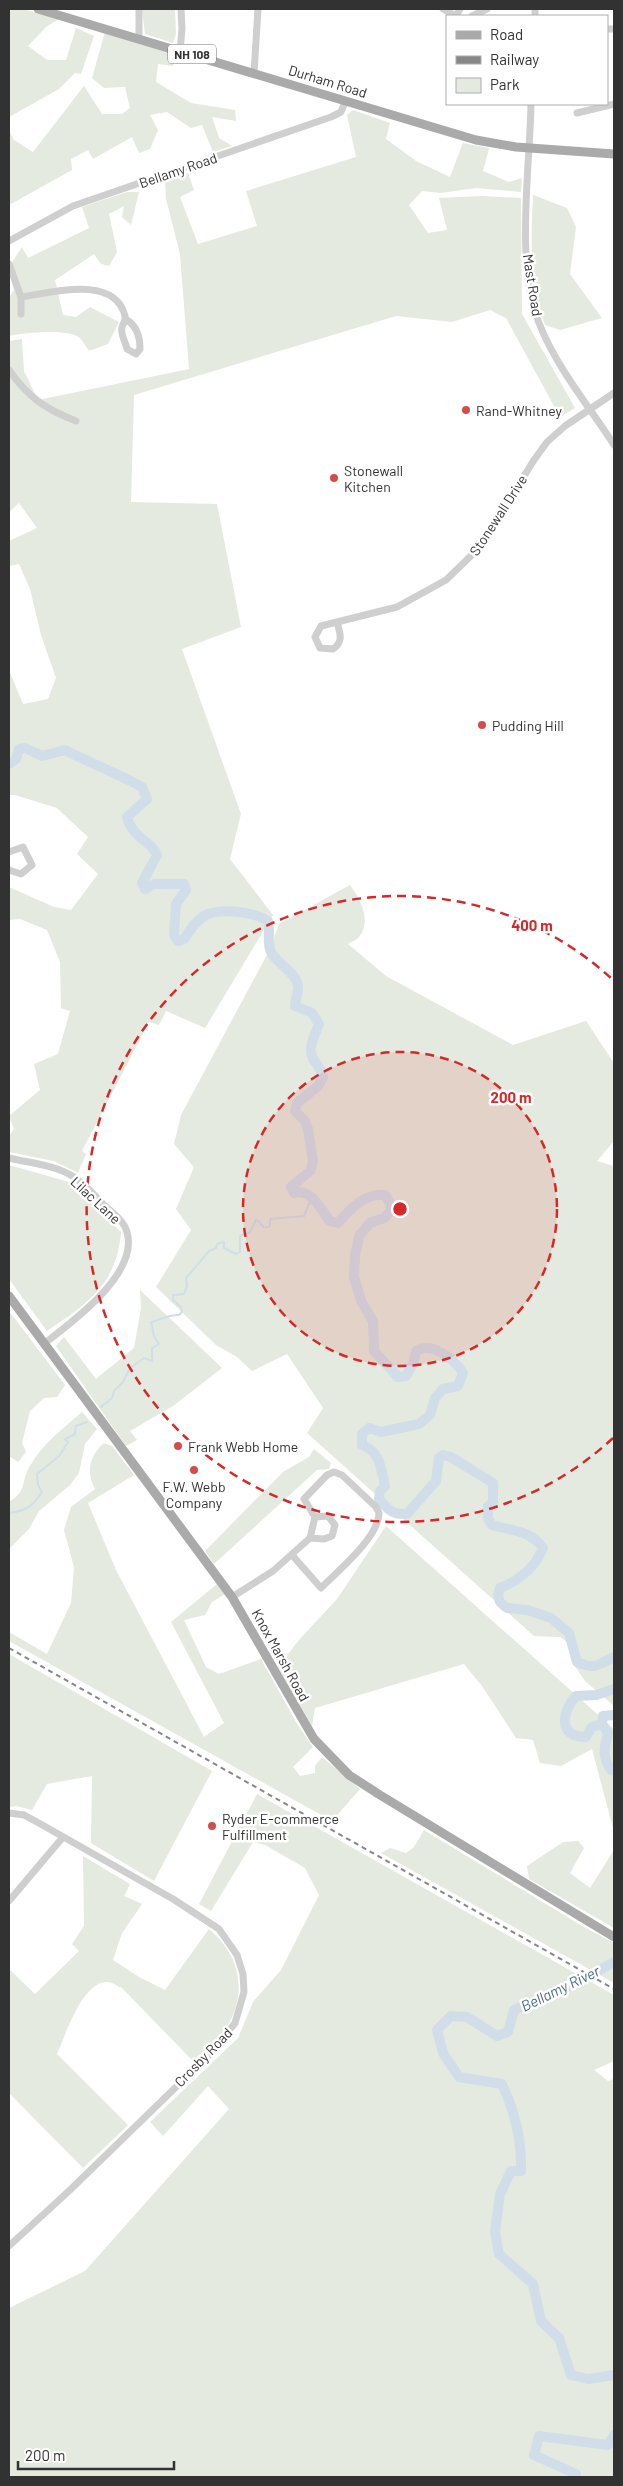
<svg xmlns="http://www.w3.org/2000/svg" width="623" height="2486" viewBox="0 0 623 2486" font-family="Barlow,sans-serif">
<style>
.green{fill:#e4eadf}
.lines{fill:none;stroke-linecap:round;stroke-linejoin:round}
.stream{stroke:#d1deea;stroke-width:2}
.river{stroke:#d1deea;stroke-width:10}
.minor{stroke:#cfcfcf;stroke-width:7}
.major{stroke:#aaa;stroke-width:9}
.rail{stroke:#878787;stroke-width:2;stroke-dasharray:5 4;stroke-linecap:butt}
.ring{fill:none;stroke:#d62828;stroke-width:2.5;stroke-dasharray:9 6}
.poi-dot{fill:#d34d4a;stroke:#fff;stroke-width:2}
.labels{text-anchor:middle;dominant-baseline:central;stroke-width:5;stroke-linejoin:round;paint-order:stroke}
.shield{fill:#fff;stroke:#707070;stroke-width:1}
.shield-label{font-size:12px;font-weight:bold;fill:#323232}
.street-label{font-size:14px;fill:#323232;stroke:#fff}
.poi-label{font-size:14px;fill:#323232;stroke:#fff;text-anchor:start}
.water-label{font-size:15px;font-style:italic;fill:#486b8c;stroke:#fff}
.centre{fill:#d62828;stroke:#fff;stroke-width:2.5}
.ring-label{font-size:15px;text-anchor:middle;font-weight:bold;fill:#d62828;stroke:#fff;stroke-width:5;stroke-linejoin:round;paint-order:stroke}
</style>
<rect width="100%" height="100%" fill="#fff"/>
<g class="green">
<polygon points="11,9 23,9 59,19 46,27 28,46 47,60 66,60 76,28 94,36 81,74 75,73 59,89 9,117 9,15"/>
<polygon points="142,9 175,9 176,34 173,43 145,34"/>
<polygon points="105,32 175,53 173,66 158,64 156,82 191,103 235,110 236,121 212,117 219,138 232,146 213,152 202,125 191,128 167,112 150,115 158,130 150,149 139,153 132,137 93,159 88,150 71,159 72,170 9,205 9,131 14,140 33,152 84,86 102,114 122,114 130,108 125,87 104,88 92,78"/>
<polygon points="353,110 390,123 386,139 416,161 450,177 463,143 489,148 483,171 509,182 522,178 521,192 476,188 441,193 422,191 409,205 428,233 447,230 439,198 482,196 521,198 522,314 575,408 560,417 506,318 490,310 452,322 396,316 134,395 131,502 217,504 241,627 182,649 241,814 230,859 273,915 205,1028 166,1011 159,1025 149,1022 82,1151 86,1154 78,1173 54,1161 9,1152 9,1136 14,1129 9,1116 40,1090 34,1064 58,1054 70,1011 61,1008 60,962 47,930 20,919 9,920 9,887 54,907 71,910 98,874 77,854 88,837 57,808 15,795 9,795 9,670 23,704 48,699 56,678 41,635 30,589 19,564 9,566 9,541 37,528 19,503 9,512 9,341 22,339 24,371 38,400 189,369 180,254 166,199 165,181 188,173 194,190 180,197 198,244 257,226 246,191 356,157 347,115"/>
<path d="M127 192H139L131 225 122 217 124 206 109 214 117 252 109 266 101 264 94 254 55 280 63 315 76 317 90 307 119 322 108 344 89 351C86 347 83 341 80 338 68 328 24 333 9 336V298L14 290 9 267 22 247 28 258 89 228 82 207Z"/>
<path d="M533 195 567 208 576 227 570 274 602 318 560 330 545 325C529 283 531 240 533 195Z"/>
<path d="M350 885C360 899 373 921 358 938 356 940 351 942 348 944L386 976 513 1045 586 1021 614 1063V1141L597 1161 614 1166V1706L585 1681 572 1662 567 1642 560 1637 534 1636 307 1433 323 1408 287 1354 252 1371 237 1357 216 1345 156 1287 191 1230 176 1209 194 1167 174 1144 181 1115 269 951 279 924Z"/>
<path d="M9 1165 69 1182 121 1232C117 1284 88 1303 47 1331L9 1279Z"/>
<polygon points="140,1290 222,1368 173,1406 130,1431 137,1440 126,1446 56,1346 64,1337 96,1379 134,1348 141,1308"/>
<polygon points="9,1311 65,1385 57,1397 44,1398 30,1411 22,1443 26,1452 18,1462 9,1456"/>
<path d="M82 1412 97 1429 85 1444 79 1473 70 1485 39 1511 29 1529 9 1549V1502C28 1490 20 1483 30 1466 42 1444 64 1428 82 1412Z"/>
<path d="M104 1443 112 1446 134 1475 88 1503 116 1570 204 1737 224 1723 171 1622 217 1584 225 1594 212 1602 205 1615 184 1620 206 1667 219 1674 261 1659 296 1722 313 1747 293 1767 300 1776 315 1773V1766L322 1757 360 1789 332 1821 9 1641V1632L47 1654 71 1603 74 1567 64 1530 71 1507 95 1489C86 1472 89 1456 104 1443Z"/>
<polygon points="314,1449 331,1463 329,1469 317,1470 214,1564 205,1551 283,1472 309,1457"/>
<polygon points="386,1526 614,1729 614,1832 592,1749 561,1766 540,1763 533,1740 516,1738 482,1686 464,1664 315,1708 312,1726 278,1667 299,1640 337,1599"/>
<polygon points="9,1654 212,1771 154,1881 91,1843 92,1776 47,1784 32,1810 16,1806 9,1807"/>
<polygon points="257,1794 614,1995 614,2061 594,2070 608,2081 614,2079 614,2477 9,2477 9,2308 85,2271 229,2109 208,2086 163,2136 150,2122 238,2038 253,2002 281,1970 319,1895 305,1868 265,1845 253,1842 211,1911 199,1904"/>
<polygon points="424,1830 582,1926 614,1943 614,1983 381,1853 390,1848 406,1853 414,1847"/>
<polygon points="578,1841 584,1848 570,1873 590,1888 614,1850 614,1928 529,1879 527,1866 563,1842"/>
<path d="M83 1856 130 1884 124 1896 142 1904 122 1933 113 1960 139 1977 165 1990 209 1929C239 1954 248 1990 228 2025 221 2038 204 2050 193 2061L122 1988C117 1986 112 1982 107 1982 82 1982 66 2034 57 2054L128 2125 83 2168 9 2093V1969L35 1994 79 1951 72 1944 84 1926Z"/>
</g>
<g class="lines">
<g class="stream">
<path d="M101 1407 112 1398 114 1391 123 1382 130 1368 144 1358 152 1361V1348L159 1344 154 1336 151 1322C160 1320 170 1314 179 1315L182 1312 181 1307 173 1300V1295L184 1294 187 1286 186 1278 209 1251 216 1248 217 1244 224 1242V1248L236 1254 240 1252V1236L250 1232 256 1220C262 1221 261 1231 270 1226V1219L304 1216 312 1197"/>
<path d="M9 1513C26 1511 32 1507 42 1492L38 1485 37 1474 59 1456 68 1442 65 1439 75 1434 76 1426 87 1422"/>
</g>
<g class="river">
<path d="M9 764 16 759 19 749 25 748 42 756 65 750C90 763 117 773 142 787L147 799 127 817C132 838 152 841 157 855L142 883 145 889 154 884H184L186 890 176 904 174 935 178 941 184 939C190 930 195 922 204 916 219 907 255 912 268 921 271 932 266 941 271 952 277 964 297 973 298 986 299 992 295 1000 295 1006L312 1013 319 1024C315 1035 307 1048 313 1059 318 1066 321 1069 323 1077L318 1086 297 1103 295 1111 305 1121 308 1129 313 1162 310 1171 291 1187 294 1193C312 1188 320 1209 330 1221L338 1223C350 1209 366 1192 385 1195L390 1203 391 1211 384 1218 370 1223 359 1236 355 1256 354 1277 361 1301 373 1321 374 1351 398 1377 406 1376 413 1364 416 1351C432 1341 454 1359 463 1373L458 1386 443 1389 435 1398 430 1415 419 1424 381 1432 369 1428 362 1434V1445C380 1451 381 1469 385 1486L380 1491 379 1499C388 1510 393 1515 407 1514L436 1481 439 1458 443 1455 451 1457 493 1483V1503L488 1506V1519L492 1525C512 1531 530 1530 543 1548 535 1568 520 1580 500 1588L498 1595 500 1602 507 1608 527 1610 551 1618 569 1633 577 1662C595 1670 597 1665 614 1657"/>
<path d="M614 1715 603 1716 602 1724 608 1733C604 1748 602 1757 611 1770H614"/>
<path d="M602 1724 592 1727 586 1737C557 1737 562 1711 576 1696L596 1695 614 1689"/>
<path d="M614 1962 584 1979 514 2010 508 2032 497 2036 467 2017 451 2016 437 2030 443 2053 459 2077 502 2084C515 2112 522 2141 521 2171H511L500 2194 495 2232 499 2254 533 2284 541 2321 559 2338 571 2375 588 2379 614 2375"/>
<polyline points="574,2477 576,2474 534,2455 539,2436 608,2445 614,2435"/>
</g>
<g class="minor">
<polyline points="443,9 456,16 460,9"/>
<polyline points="472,16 487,9"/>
<polyline points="535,16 535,9"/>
<polyline points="607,29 614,29"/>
<polyline points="139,38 139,9"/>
<polyline points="180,51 182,29 181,9"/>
<polyline points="254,73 258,9"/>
<path d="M531 104C530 167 515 264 539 323 556 367 589 406 614 445"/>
<polyline points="577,113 614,104"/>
<polyline points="9,241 73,206 331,117 341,112 345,102"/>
<polyline points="9,264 21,297 21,314"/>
<path d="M21 297C50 293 115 274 125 316 126 321 123 323 122 327 120 334 126 343 127 349L136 354 140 349C140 336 137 325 125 319"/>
<path d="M9 370C28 397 45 409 76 421"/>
<path d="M337 622C340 633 344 642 333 649L320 648 315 637 321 626 397 607 446 580 479 548 534 460 547 442 565 426 614 393"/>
<polyline points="9,852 23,847 32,865 21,874 9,870"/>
<path d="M9 1158C30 1163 56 1165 74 1177 86 1185 95 1196 105 1206 113 1213 124 1221 127 1232 139 1274 73 1321 45 1343"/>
<polygon points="328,1516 335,1525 332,1536 324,1539 310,1538 315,1517"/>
<path d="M292 1555 321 1588C338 1571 379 1537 379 1513L376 1507 342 1475 334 1472 327 1475 304 1499 315 1517"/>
<polyline points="232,1597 273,1571 310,1538"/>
<polyline points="9,1813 24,1815 37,1822 173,1899 219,1929 237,1955 243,1974 244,1992 235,2023 210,2054 70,2190 9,2246"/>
<polyline points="9,1901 63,1837"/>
</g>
<g class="major">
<polyline points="38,9 476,140 516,147 614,154"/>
<polyline points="9,1296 232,1597 314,1739 349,1775 380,1795 614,1937"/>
</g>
<polyline class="rail" points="9,1648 614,1989"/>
</g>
<circle cx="400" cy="1209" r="157" fill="#d62828" fill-opacity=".12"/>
<g class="ring">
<circle cx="400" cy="1209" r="157"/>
<path d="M613 1438A313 313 0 1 1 613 980"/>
</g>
<g class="poi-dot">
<circle cx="466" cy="410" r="5"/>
<circle cx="334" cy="478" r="5"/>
<circle cx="482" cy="725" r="5"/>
<circle cx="178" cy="1446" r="5"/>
<circle cx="194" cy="1470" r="5"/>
<circle cx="212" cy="1826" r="5"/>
</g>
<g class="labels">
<rect class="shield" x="168" y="44.5" width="48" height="19" rx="4"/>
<g class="shield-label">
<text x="192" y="54">NH 108</text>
</g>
<g class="street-label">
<text transform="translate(328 81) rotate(17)">Durham Road</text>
<text transform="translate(178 170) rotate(-19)">Bellamy Road</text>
<text transform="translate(533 285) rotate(81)">Mast Road</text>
<text transform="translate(498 515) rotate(-57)">Stonewall Drive</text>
<text transform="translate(96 1200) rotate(43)">Lilac Lane</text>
<text transform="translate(281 1655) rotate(61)">Knox Marsh Road</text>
<text transform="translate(203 2057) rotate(-46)">Crosby Road</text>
</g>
<g class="poi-label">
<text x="476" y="410">Rand-Whitney</text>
<text x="344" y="470">Stonewall<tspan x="344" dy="16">Kitchen</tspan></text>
<text x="492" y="725">Pudding Hill</text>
<text x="188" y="1446">Frank Webb Home</text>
<text x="194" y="1486" text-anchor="middle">F.W. Webb<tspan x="194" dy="16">Company</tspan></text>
<text x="222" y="1818">Ryder E-commerce<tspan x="222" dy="16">Fulfillment</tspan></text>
</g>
<g class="water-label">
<text transform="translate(560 1988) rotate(-26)">Bellamy River</text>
</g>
</g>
<circle cx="400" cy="1209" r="8" class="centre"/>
<g class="ring-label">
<text x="532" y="931">400 m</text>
<text x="511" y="1103">200 m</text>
</g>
<rect width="623" height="2486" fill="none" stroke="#323232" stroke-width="20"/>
<rect x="446" y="15" width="162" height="90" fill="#ffffff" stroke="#adadad"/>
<rect x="456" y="31" width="25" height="8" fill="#aaaaaa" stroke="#adadad"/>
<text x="490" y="40" font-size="15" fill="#323232">Road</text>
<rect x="456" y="56" width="25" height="8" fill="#878787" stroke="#adadad"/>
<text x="490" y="65" font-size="15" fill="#323232">Railway</text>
<rect x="456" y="78" width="25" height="15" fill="#e4eadf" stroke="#adadad"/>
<text x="490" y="90" font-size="15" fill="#323232">Park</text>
<path d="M18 2461v8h156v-8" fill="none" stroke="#323232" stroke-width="2.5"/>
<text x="25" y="2461" font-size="15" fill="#323232" stroke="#ffffff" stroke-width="4" paint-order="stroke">200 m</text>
</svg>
